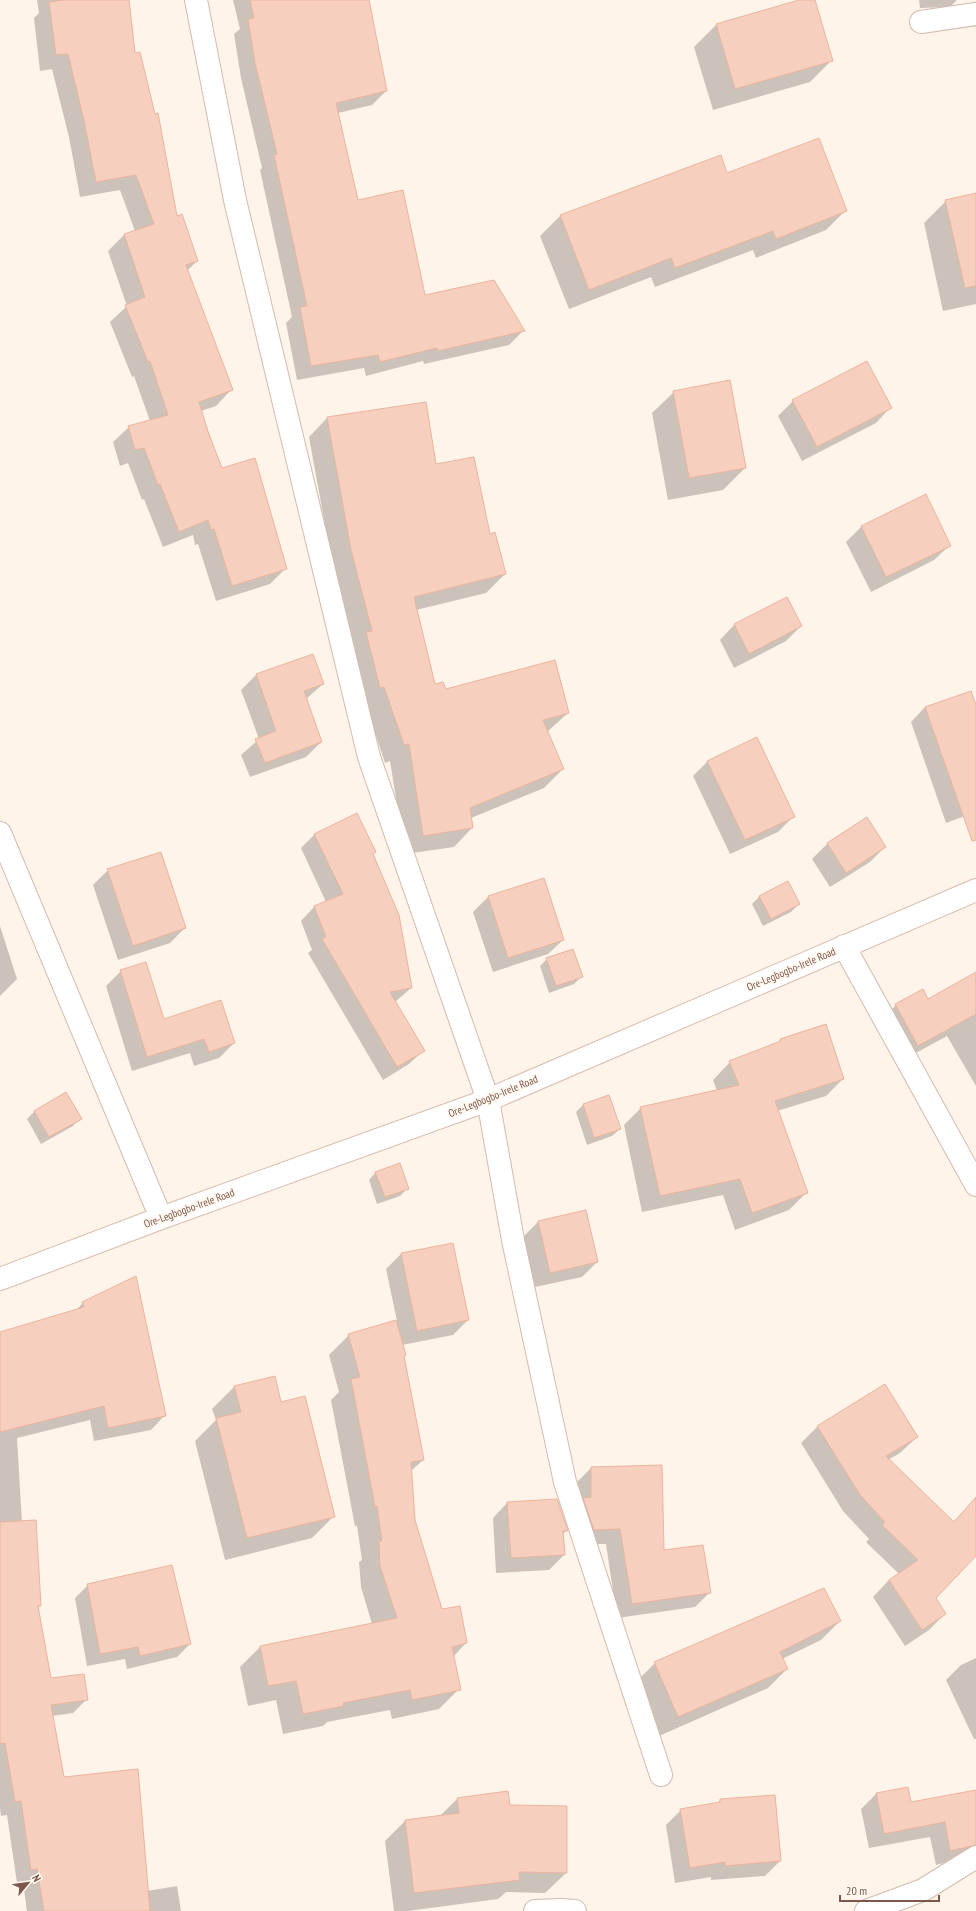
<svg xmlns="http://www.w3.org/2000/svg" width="976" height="1911" viewBox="0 0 976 1911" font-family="'PT Sans Narrow',sans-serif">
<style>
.shadow{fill:#0003}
.building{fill:#f7cfbe;stroke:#ecb39c}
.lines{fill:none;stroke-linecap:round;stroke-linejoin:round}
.minor-casing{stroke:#d3baad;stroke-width:24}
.secondary-casing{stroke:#d9bcac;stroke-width:24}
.minor{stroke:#fff;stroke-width:22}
.secondary{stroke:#fff;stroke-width:22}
.labels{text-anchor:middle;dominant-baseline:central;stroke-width:4;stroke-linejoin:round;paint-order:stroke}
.street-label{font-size:11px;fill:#7d5749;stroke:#fff9f2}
</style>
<rect width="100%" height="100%" fill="#fef4e9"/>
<g class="shadow">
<polygon points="37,0 128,0 135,54 176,217 197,261 187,271 231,390 216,406 201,411 222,469 286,568 270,584 216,601 198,544 195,545 193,535 163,547 144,499 142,500 128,463 120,466 113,442 129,427 150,421 134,376 132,377 110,322 127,306 108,251 124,235 135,231 120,190 80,197 69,137 52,69 40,71 34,18 39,13"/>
<polygon points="233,0 368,0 386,91 372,105 338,113 357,201 424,297 523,331 509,345 424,364 423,361 366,376 364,368 297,380 286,323 292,317 260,170 262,168 241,78 234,34 240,29"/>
<polygon points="803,0 814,0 832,60 810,82 713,110 694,47 716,25"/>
<polygon points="919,0 957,0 950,7 920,8"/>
<polygon points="720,156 726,175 846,210 826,230 756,258 753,250 655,287 651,277 569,309 540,236 560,216"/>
<polygon points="976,194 976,304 943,311 924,223 946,201"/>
<polygon points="674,392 745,468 723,490 668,500 652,413"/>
<polygon points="793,401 890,408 876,423 802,461 778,416"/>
<polygon points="425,403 435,465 489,535 505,574 486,593 416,610 434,686 445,690 568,713 547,732 563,769 544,788 471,818 472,828 454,847 405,854 390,761 385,763 366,705 333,569 309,437 327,418"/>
<polygon points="925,495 949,546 934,560 871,592 846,542 861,527"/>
<polygon points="734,625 801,626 786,641 734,668 720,640"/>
<polygon points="312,655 323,684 306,699 321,742 306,757 250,777 241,755 259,739 241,690 256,675"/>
<polygon points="925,707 976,708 976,812 946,823 911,722"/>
<polygon points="708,761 793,817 778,832 730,854 693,776"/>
<polygon points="867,819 885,847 870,862 830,887 812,859 827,844"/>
<polygon points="315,834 375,852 373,854 411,988 395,1002 423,1051 409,1064 383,1080 308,953 312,950 301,921 314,907 326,902 301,848"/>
<polygon points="108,870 185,928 170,943 118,960 93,885"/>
<polygon points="787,882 799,904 791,912 763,926 752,904 759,897"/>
<polygon points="488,897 563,940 548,954 493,972 473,912"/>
<polygon points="0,926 17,979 0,996"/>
<polygon points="547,959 581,977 574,984 549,993 540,966"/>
<polygon points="121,971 163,1020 234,1043 219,1058 194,1066 190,1053 132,1071 106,986"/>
<polygon points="976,973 976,1086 947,1036 903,1060 881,1020 896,1005 928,1000"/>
<polygon points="826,1025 843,1079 826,1096 777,1111 807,1192 789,1210 735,1230 723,1195 642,1212 624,1125 641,1108 717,1091 713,1080 730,1062 777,1044 780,1040"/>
<polygon points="66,1093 80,1118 73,1126 41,1144 27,1119 34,1112"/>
<polygon points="608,1096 620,1129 612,1136 587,1145 576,1112 583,1105"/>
<polygon points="376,1172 408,1188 400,1196 377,1204 369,1180"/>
<polygon points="538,1222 597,1262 582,1277 535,1287 523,1237"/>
<polygon points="401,1254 468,1320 453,1335 402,1345 403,1357 423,1460 411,1471 414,1520 442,1610 466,1643 453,1657 459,1689 439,1709 392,1719 390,1710 327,1722 323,1726 283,1734 276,1700 248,1706 240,1667 260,1647 372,1624 361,1587 359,1562 362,1560 357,1526 355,1526 331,1400 339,1392 329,1355 349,1335 397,1321 386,1269"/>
<polygon points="83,1303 165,1415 151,1430 94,1441 90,1420 17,1438 22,1522 40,1606 37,1608 50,1680 87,1699 73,1713 52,1716 63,1778 147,1891 177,1886 181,1911 27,1911 23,1883 17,1883 7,1815 1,1816 0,1809 0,1333 75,1311"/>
<polygon points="274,1377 280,1403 334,1516 312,1538 225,1560 195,1441 216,1420 212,1409 234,1387"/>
<polygon points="885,1385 917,1437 900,1453 888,1460 953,1522 972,1503 976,1507 976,1555 934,1598 945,1614 929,1630 905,1646 873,1597 889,1580 899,1574 866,1542 869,1539 843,1511 801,1443 817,1427"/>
<polygon points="661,1466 663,1551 710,1592 695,1607 617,1618 606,1544 579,1544 576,1483 591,1468"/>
<polygon points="507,1503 567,1530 563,1534 564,1555 549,1570 496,1573 493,1518"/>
<polygon points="88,1585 190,1644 177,1657 127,1669 125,1659 87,1666 75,1598"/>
<polygon points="840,1621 821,1640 782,1659 787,1669 768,1688 659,1736 636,1682 655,1663"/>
<polygon points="976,1658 976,1739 974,1739 946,1680 961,1665"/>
<polygon points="907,1789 910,1803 976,1791 976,1855 936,1865 930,1837 869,1848 861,1809 876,1794"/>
<polygon points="457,1799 509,1806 566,1873 545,1893 506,1892 498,1899 408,1911 394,1911 385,1841 405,1821 440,1816"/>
<polygon points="720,1800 780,1861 765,1876 711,1880 711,1877 675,1883 666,1825 681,1810 717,1804"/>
</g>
<g class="building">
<polygon points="63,0 129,0 135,53 140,52 155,114 158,113 177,216 182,214 198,261 186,265 187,268 233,390 199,402 208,432 222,468 255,458 287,569 232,586 214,529 211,530 208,520 179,532 160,484 158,485 144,448 135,450 128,426 168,415 150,361 148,362 125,305 145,297 124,234 154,224 136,175 96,182 84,121 68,54 56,55 49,2"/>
<polygon points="250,0 369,0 387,91 336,103 358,200 403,190 425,295 494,280 525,331 438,351 437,348 380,362 378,355 311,366 300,307 307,306 274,155 277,154 255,63 248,19 254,18"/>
<polygon points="799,0 815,0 833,61 735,89 716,24"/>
<polygon points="819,138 847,211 776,239 773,231 675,268 671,258 589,290 560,215 721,155 727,173"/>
<polygon points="976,193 976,286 965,288 945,200"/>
<polygon points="867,361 892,408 817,447 792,400"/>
<polygon points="730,380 746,468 689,478 673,391"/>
<polygon points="426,402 436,464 474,457 490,534 495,532 506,574 414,597 435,684 443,682 446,689 555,660 569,713 543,720 564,769 470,808 473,828 423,836 409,744 404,745 384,687 380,688 366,632 372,631 351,550 327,417"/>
<polygon points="926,494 951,546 886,577 861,526"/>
<polygon points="787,597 802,626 749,654 734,624"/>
<polygon points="313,654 324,684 304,691 322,742 265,763 255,739 276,731 256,674"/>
<polygon points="971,691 976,705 976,840 972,841 925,707"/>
<polygon points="757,737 795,817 745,840 707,761"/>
<polygon points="357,813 376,852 373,854 399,915 412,988 390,992 425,1051 397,1067 322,939 326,937 314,906 343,894 314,834"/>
<polygon points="867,817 886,847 846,873 827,843"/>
<polygon points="161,852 186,928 133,946 107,869"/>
<polygon points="544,878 564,940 508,958 488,896"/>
<polygon points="788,881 800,904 771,919 759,896"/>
<polygon points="573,949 583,977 556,986 546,958"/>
<polygon points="146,962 164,1019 221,1000 235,1043 209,1052 204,1039 147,1057 120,970"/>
<polygon points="976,972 976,1014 918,1046 895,1004 923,989 928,999"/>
<polygon points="826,1024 844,1079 775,1101 808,1193 752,1213 740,1179 660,1196 640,1107 739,1085 729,1061 781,1041 780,1039"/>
<polygon points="66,1092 82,1119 49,1137 34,1111"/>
<polygon points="609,1095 621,1129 594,1138 583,1104"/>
<polygon points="400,1163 409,1189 385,1197 375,1172"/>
<polygon points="586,1210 598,1262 550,1273 538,1221"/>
<polygon points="453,1243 469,1320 417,1331 401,1253"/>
<polygon points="136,1276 166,1416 108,1428 104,1406 0,1432 0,1332 84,1307 82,1302"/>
<polygon points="396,1320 406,1355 404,1356 424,1460 411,1462 415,1520 442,1609 460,1606 467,1643 452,1647 461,1690 412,1700 410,1690 343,1703 344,1706 303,1714 296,1681 268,1686 260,1646 397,1618 380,1566 379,1541 382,1541 377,1506 375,1507 351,1379 360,1377 348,1334"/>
<polygon points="275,1376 281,1402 305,1396 335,1517 247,1538 216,1418 241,1412 234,1386"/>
<polygon points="885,1384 918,1437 886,1456 954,1522 976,1497 976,1556 936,1598 946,1614 922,1630 889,1580 918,1560 882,1525 885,1522 860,1495 817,1426"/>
<polygon points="662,1465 664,1550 703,1545 711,1593 632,1604 620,1529 594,1530 583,1498 591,1497 591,1467"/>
<polygon points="557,1499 568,1531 563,1531 565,1555 511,1558 507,1502"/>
<polygon points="36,1520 41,1606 38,1606 51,1678 84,1674 88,1700 51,1705 64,1777 138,1769 150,1911 44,1911 37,1869 31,1870 21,1801 15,1802 5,1743 0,1744 0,1522"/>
<polygon points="172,1565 191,1644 140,1656 138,1647 100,1654 87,1584"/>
<polygon points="824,1588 841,1621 780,1652 788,1669 678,1717 654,1662"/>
<polygon points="908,1787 911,1802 976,1790 976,1845 950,1851 945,1822 884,1834 876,1793"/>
<polygon points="508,1791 510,1805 567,1806 567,1873 519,1872 520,1880 414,1893 405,1820 459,1813 457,1798"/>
<polygon points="775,1795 781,1861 725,1866 725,1862 690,1868 680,1809 720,1802 720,1799"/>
</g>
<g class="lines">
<defs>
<g id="minor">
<polyline points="196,0 235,200 369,757 488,1100 513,1240 565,1482 661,1775"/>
<polyline points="921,22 976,14"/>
<polyline points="0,833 161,1218"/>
<polyline points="844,946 976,1185"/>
<polyline points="535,1911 561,1910 575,1911"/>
<polyline points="866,1911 923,1890 976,1857"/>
</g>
<polyline id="secondary" points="0,1279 161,1218 488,1100 976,890"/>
</defs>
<use href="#minor" class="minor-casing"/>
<use href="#secondary" class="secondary-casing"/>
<use href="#minor" class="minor"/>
<use href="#secondary" class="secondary"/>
</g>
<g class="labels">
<g class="street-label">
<text transform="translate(791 969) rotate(-23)">Ore-Legbogbo-Irele Road</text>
<text transform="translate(493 1096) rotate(-22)">Ore-Legbogbo-Irele Road</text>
<text transform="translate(189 1208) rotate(-20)">Ore-Legbogbo-Irele Road</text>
</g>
</g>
<g transform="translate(28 1883) rotate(61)" stroke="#fff9f2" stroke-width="3" paint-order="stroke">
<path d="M0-3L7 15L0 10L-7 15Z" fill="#7d5749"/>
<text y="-6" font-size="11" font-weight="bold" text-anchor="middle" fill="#7d5749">N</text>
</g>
<path d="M840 1895v6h99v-6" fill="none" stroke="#7d5749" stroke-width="2"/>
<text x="846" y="1895" font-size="12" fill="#7d5749" stroke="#fff9f2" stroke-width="3" paint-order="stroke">20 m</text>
</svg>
